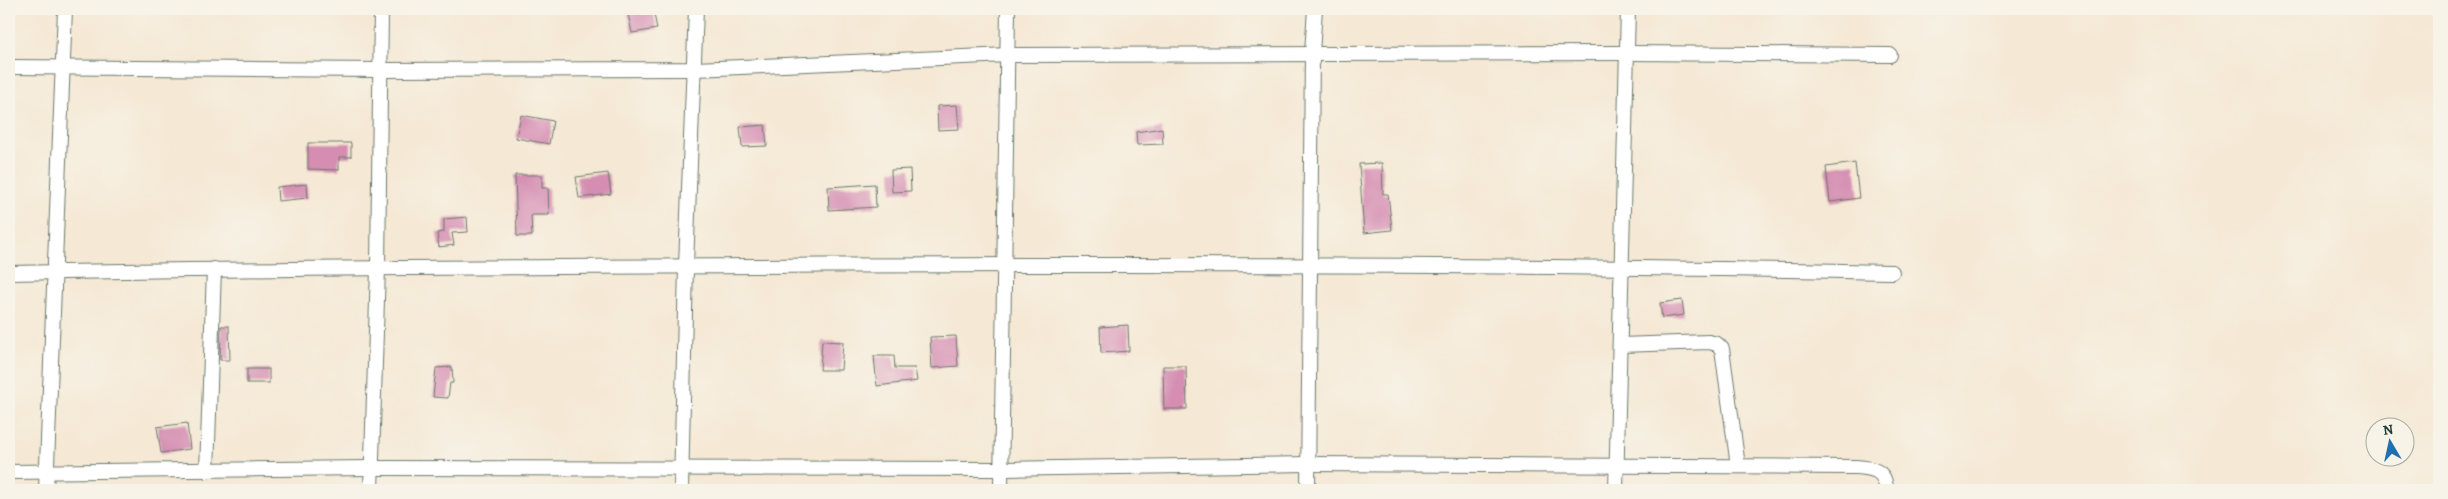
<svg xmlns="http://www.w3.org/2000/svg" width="2448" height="499" viewBox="0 0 2448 499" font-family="Alegreya,serif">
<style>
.building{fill:#d58eb2}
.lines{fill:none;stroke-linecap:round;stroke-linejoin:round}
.minor-casing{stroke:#6a796c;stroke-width:16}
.minor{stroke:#fff;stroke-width:14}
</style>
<rect width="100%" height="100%" fill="#f7f3e8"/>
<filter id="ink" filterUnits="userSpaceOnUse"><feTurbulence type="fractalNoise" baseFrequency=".02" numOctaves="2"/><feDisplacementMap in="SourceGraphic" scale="10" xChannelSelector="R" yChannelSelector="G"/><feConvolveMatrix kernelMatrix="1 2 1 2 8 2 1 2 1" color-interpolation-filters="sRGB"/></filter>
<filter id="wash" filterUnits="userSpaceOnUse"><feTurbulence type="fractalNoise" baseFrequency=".0096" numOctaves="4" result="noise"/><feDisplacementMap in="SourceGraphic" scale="20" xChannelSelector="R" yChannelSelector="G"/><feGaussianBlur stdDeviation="1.12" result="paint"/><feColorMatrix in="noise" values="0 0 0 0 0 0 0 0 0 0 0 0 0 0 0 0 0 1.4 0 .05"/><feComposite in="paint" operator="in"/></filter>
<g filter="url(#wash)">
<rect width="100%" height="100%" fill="#f5e8d4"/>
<g id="blocks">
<g class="building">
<polygon points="627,9 653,9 657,29 632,33"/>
<polygon points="957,105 959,129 938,130 937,106"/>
<polygon points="521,115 553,121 549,144 516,138"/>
<polygon points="765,125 767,146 742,147 740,127"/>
<polygon points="1162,128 1163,144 1137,145 1136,132"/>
<polygon points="308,143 351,143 351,157 339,157 339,170 308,169"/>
<polygon points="1382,163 1383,194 1388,194 1392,230 1364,233 1359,164"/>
<polygon points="1855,163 1859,198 1830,202 1826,167"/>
<polygon points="910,169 911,191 892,192 891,170"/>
<polygon points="608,173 611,194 579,198 576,177"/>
<polygon points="515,175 542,175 542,188 548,188 549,215 531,215 532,236 517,236"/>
<polygon points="307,184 308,198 278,201 277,187"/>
<polygon points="875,184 876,207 829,210 828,187"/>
<polygon points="467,217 468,232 452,233 454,245 439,247 437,233 444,232 444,219"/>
<polygon points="1682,300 1684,315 1662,318 1660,303"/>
<polygon points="1128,325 1129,351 1101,353 1100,327"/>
<polygon points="221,326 229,326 230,360 220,360"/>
<polygon points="956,336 958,366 932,368 930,337"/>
<polygon points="822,341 843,342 841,370 820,370"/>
<polygon points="874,356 894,356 895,368 915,368 917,381 877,386"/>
<polygon points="1163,366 1186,366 1187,409 1164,409"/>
<polygon points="452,367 453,383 450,383 448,398 433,397 436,368"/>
<rect x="247" y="369" width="22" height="14"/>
<polygon points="187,423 190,449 161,453 157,427"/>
</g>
</g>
</g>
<g filter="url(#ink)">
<use href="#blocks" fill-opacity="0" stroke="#6a796c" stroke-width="1"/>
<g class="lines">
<defs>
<g id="minor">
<polyline points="9,67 381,70 695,69 1008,55 1628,53 1890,55"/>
<path d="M9 273C258 268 507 267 756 266 1135 264 1513 264 1892 272"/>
<polyline points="1620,345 1709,342 1717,344 1722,349 1738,466"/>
<polyline points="207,471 214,269"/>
<path d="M9 472 371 468 1002 469 1308 464 1856 467C1872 468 1886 470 1886 490"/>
<polyline points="46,490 65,9"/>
<polyline points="371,490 378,268 381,9"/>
<polyline points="681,490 686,266 696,9"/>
<polyline points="1001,490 1008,9"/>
<polyline points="1308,490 1312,53 1315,9"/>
<polyline points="1616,490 1628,9"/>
</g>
</defs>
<use href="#minor" class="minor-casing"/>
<use href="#minor" class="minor"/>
</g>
</g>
<rect width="2448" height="499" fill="none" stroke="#f7f3e8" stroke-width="30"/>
<g transform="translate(2390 442) rotate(351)"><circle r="24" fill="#f7f3e8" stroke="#a1aaa0"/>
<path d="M0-4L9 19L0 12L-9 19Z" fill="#1f6fb2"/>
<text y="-8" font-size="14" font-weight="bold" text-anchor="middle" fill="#1f3d34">N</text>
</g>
</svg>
